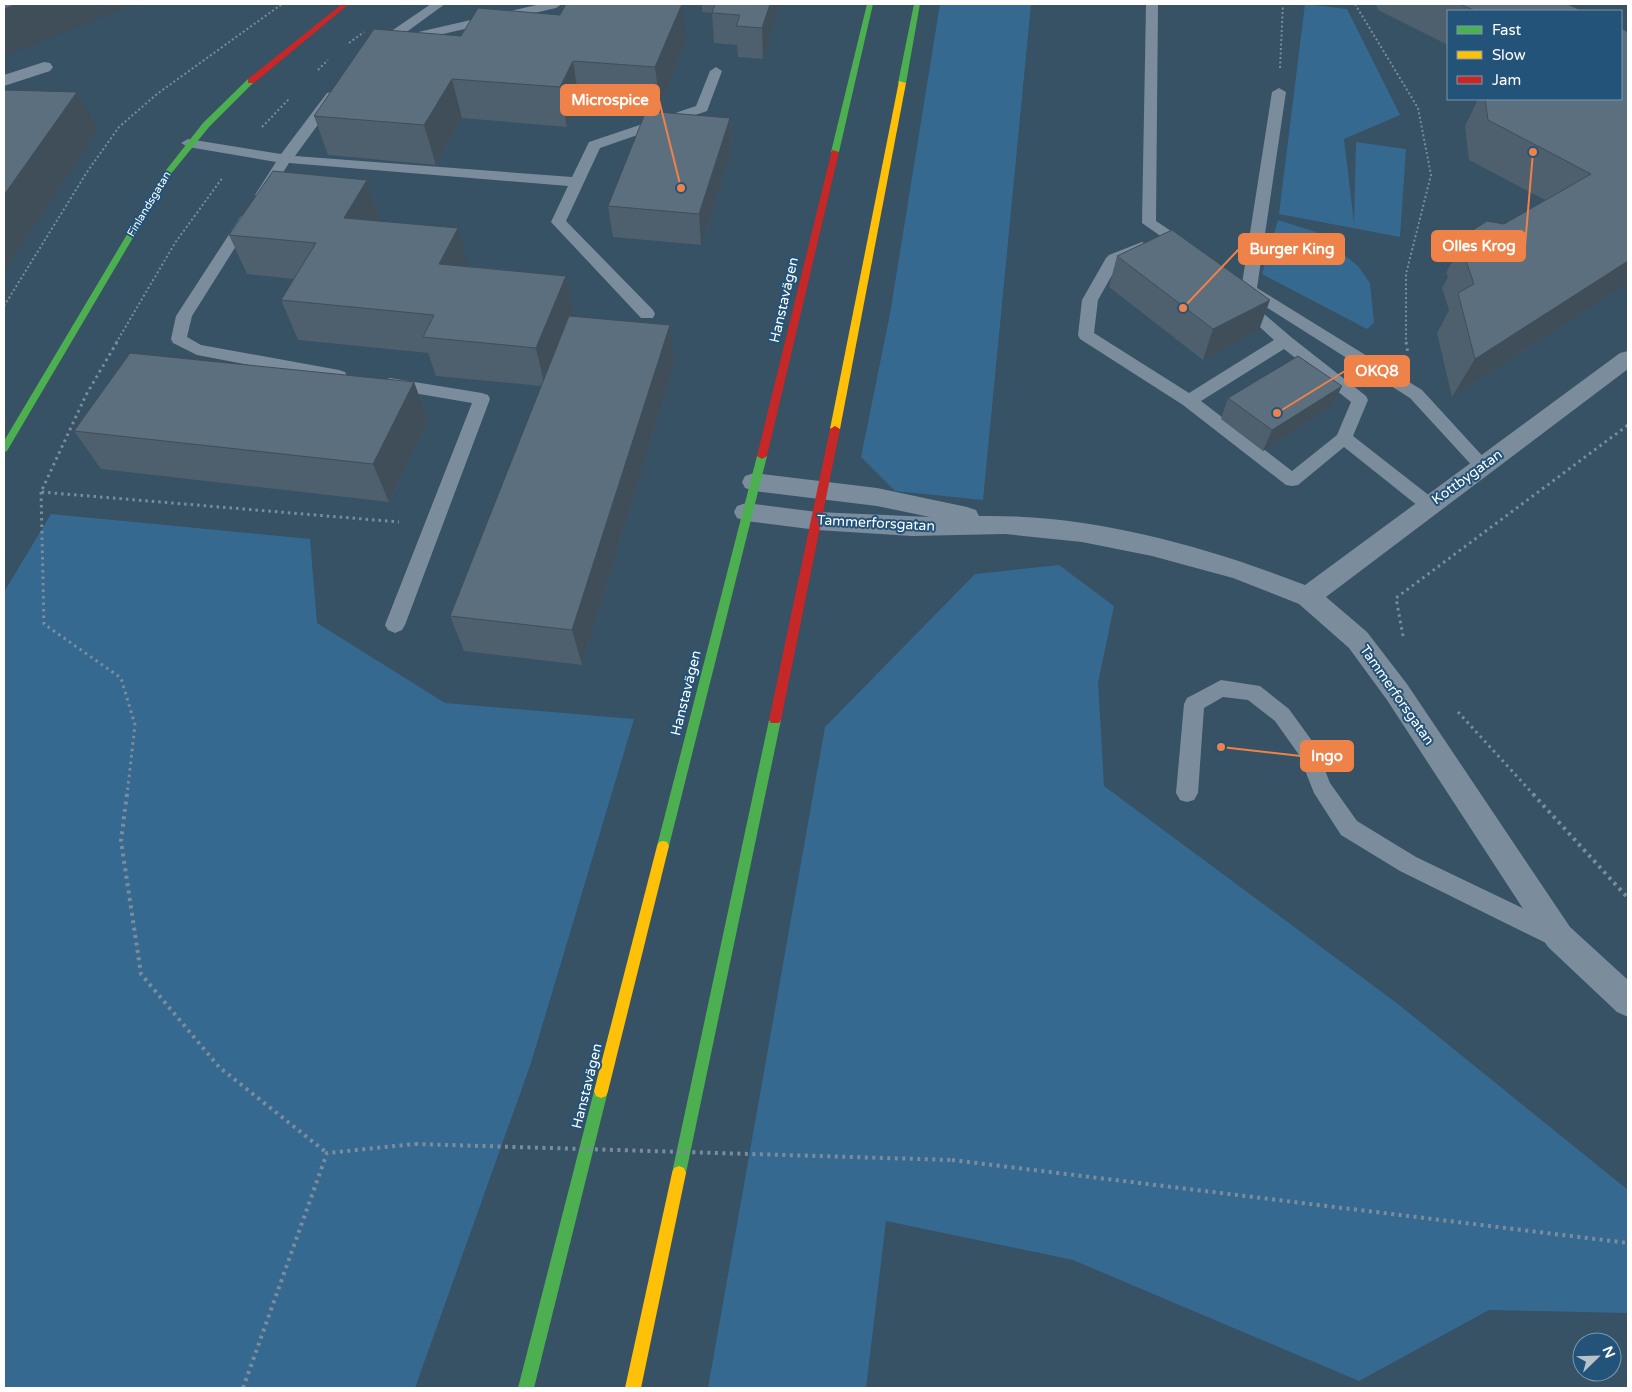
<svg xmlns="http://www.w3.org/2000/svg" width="1632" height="1392" viewBox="0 0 1632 1392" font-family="'Varela Round',sans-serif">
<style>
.green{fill:#366990}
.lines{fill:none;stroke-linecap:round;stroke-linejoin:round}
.path-far2{stroke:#7b8d9c;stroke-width:2;stroke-dasharray:2 2.5;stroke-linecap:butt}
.path-far1{stroke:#7b8d9c;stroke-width:3;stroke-dasharray:2.5 4;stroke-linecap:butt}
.path{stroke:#7b8d9c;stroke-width:4;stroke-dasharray:3 4.5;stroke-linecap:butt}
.lane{fill:#7b8d9c;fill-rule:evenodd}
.street{fill:#7b8d9c;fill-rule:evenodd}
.fast{fill:#4caf50;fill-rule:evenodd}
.slow{fill:#ffc107;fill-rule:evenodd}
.jam{fill:#c62828;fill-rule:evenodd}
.path-bridge{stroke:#7b8d9c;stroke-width:4;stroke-dasharray:3 4.5;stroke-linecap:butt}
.wall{fill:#4e5f6d}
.shaded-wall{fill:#404e59}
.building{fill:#5b6f7f;stroke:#404e59}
.labels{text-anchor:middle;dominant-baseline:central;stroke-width:4;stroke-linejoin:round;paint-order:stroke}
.far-street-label{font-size:11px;fill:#fff;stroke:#235379}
.street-label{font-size:14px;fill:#fff;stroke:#235379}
.leader{fill:none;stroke:#ee8249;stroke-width:2}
.callout-dot{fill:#ee8249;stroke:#235379;stroke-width:2}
.callout{fill:#ee8249;stroke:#ee8249;stroke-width:2}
.callout-label{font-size:15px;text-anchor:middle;font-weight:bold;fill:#fff}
</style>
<rect width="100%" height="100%" fill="#375165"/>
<g class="green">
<polygon points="940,4 1031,4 983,500 895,491 861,457 890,314"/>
<polygon points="1305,4 1347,9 1400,115 1344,139 1354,223 1356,142 1406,149 1400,237 1279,214"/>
<polygon points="1278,220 1316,232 1358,266 1370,283 1374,323 1367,329 1262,274"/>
<polygon points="51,514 310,539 317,623 445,703 634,719 531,1063 415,1388 4,1388 4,592"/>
<polygon points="1059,565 1114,606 1098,683 1104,786 1398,1004 1628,1190 1628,1313 1489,1310 1359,1381 1073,1260 886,1221 866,1388 708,1388 825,727 975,574"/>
</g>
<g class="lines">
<g class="path-far2">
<polyline points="1355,4 1418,108 1431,175 1406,274 1406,343"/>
<polyline points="349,43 364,32"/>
<polyline points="1280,68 1283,4"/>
<polyline points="318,70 328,60"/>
<polyline points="262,127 289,99"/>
<polyline points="4,306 87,172 119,127 157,94 282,4"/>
<polyline points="116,343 175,243 223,177"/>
</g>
<g class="path-far1">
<polyline points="117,342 86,395 41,492 399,522"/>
<polyline points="1406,342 1408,354"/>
<polyline points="41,492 44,624 121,678 135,725 127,795"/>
<polyline points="1403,636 1396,598 1628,425"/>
<polyline points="1458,712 1534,795"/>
</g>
<g class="path">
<polyline points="127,794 121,841 141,974 219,1067 327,1153"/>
<polyline points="1533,794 1628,898"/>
<polyline points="952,1160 1628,1243"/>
<polyline points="243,1388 327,1153 415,1144"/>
</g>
<g class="lane">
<polygon points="431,4 445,4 401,36 541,4 562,4 556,8 400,44 385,37 387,34"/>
<polygon points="1146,4 1158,4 1156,221 1192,245 1194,248 1187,253 1182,251 1142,223"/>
<polygon points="716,67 722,71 707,111 600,148 566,221 653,310 655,314 653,318 641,318 551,222 568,186 289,163 267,198 262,199 255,195 276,162 188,147 181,143 188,139 281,154 327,93 332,92 339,96 295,156 572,177 589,142 696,106 710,71"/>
<polygon points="1279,88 1286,92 1257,288 1422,390 1488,462 1491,466 1488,470 1482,472 1476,470 1410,398 1244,293 1238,288 1242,284 1272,92"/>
<polygon points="246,215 253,219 192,316 187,337 201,345 339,370 345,372 347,376 345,380 339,382 197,355 173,343 171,339 176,316 241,216"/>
<path d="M1142 242 1147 244 1149 247 1147 250 1120 261 1098 300 1094 333 1189 393 1274 340 1235 304 1243 299 1248 300 1291 337 1366 396 1368 400 1353 436 1435 500 1438 505 1435 510 1429 512 1423 510 1344 447 1298 485 1292 486 1286 485 1183 405 1080 339 1078 335 1082 300 1106 258 1109 255ZM1284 349 1351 402 1337 435 1292 471 1201 401Z"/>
<polygon points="390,378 482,393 488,395 490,399 405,625 402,630 395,633 388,630 385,625 472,403 384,388 382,384 384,380"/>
<polygon points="1221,680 1260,686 1289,709 1315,745 1330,783 1357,821 1416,857 1566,929 1569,937 1566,945 1558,948 1550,945 1400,871 1341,835 1314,793 1299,755 1275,721 1248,700 1223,697 1204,708 1198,793 1194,800 1187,802 1180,800 1176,793 1184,704 1187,698"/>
</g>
<g class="street">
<polygon points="44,62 50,63 53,67 50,71 4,86 4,75"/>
<path d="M1628 351V369L1326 597 1367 632 1407 684 1570 927 1628 980V1017L1617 1012 1548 947 1387 700 1349 648 1299 604 1233 578 1152 556 1082 542 1005 534 912 536 817 530 746 521 737 518 734 512 737 506 746 503 817 512 930 517 877 506 754 491 745 488 742 482 745 476 754 473 877 488 967 507 976 510 979 516C1090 514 1202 545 1305 585L1620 353Z"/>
</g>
<g class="fast">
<polygon points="867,4 873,4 839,152 835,154 831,152"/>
<polygon points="914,4 920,4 906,83 902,85 898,83"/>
<polygon points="248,79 255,81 209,127 170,175 7,451 4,452 4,441 163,174 203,123"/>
<polygon points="762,453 767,456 669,846 667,850 663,851 659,850 657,846 757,456"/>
<polygon points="775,715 779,717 781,720 686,1173 684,1178 679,1180 674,1178 672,1173 769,720 771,717"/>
<polygon points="601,1084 606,1086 608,1091 534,1388 518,1388 594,1091 596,1086"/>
</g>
<g class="slow">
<polygon points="899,81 906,83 840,429 835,432 830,429"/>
<polygon points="663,841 667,842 669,846 608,1091 606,1096 601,1098 596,1096 594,1091 657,846 659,842"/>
<polygon points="679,1166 684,1168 686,1173 641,1388 625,1388 672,1173 674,1168"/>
</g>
<g class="jam">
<polygon points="342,4 349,4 254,83 248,83 248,79"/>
<polygon points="832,150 839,152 767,456 762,459 757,456"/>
<polygon points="835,426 840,429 781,720 779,723 771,723 769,720 830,429"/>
</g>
<polyline class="path-bridge" points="415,1144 952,1160"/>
</g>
<g class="wall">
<polygon points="702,4 780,4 763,59 738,57 737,45 714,43 712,13 702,12"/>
<polygon points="1376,4 1567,4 1583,11 1448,11 1448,45 1378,10"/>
<polygon points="1628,32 1628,283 1452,397 1437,333 1449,310 1442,288 1448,277 1446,273 1467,234 1504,224 1545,200 1469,160 1465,126 1478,99 1621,99"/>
<polygon points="461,36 686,42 660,106 579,100 567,127 462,118 436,165 328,155 314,116"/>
<polygon points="730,118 732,149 701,245 613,237 608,206"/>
<polygon points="367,180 380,219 379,221 468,266 566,276 574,315 573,316 674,364 582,665 464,651 450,616 541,386 436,376 428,353 298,340 281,300 294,279 247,274 229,235"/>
<polygon points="1117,256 1259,330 1203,360 1109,287"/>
<polygon points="414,382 428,421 389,502 101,469 74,431"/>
<polygon points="1342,386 1332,406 1263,451 1221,419 1228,398"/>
</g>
<g class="shaded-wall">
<polygon points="17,4 134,4 4,56 4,9"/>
<polygon points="682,4 686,42 660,106 655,67"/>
<polygon points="770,4 780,4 763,59 762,28"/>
<polygon points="573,61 579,100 567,127 560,87"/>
<polygon points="452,79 462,118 436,165 424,125"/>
<polygon points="77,92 98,131 4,272 4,195"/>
<polygon points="730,118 732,149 701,245 699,214"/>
<polygon points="367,180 380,219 358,257 344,218"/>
<polygon points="458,228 469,267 439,264"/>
<polygon points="1628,261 1628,283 1452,397 1475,359"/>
<polygon points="566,276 574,315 545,387 536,348"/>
<polygon points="1270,300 1259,330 1203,360 1213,329"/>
<polygon points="670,325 674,364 582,665 572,630"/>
<polygon points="414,382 428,421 389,502 373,464"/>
<polygon points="1342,386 1332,406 1263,451 1272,430"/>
</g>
<g class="building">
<polygon points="4,4 17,4 4,9"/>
<polygon points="566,4 682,4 655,67 573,61 560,87 452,79 424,125 314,116 374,29 461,36 478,8 560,15"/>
<polygon points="715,4 770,4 762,28 736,26 740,15 712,13"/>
<polygon points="1460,4 1567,4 1583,11 1475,11"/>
<polygon points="1621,28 1628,32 1628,261 1475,359 1458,293 1474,284 1462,249 1470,243 1467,234 1487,221 1504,224 1591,174 1488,120 1485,99 1621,99"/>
<polygon points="4,90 77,92 4,195"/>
<polygon points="646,111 730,118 699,214 608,206"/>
<polygon points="273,171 367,180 344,218 458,228 439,264 566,276 536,348 423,337 434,315 281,300 316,243 229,235"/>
<polygon points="1172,230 1270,300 1213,329 1117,256"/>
<polygon points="569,316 670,325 572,630 450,616"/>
<polygon points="130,353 414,382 373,464 74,431"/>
<polygon points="1298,356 1342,386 1272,430 1228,398"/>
</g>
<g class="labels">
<g class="far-street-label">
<text transform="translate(149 204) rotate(-59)">Finlandsgatan</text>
</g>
<g class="street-label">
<text transform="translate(784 300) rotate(-77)">Hanstavägen</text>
<text transform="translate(1467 477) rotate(-36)">Kottbygatan</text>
<text transform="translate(876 523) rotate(3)">Tammerforsgatan</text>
<text transform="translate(686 693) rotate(-76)">Hanstavägen</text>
<text transform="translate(1397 695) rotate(55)">Tammerforsgatan</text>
<text transform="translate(587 1086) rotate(-76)">Hanstavägen</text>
</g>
</g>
<path class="leader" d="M681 188L659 100M1533 152L1525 246M1183 308L1239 249M1277 413L1345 371M1221 747L1301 756"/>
<g class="callout-dot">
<circle cx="681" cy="188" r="5"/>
<circle cx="1533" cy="152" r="5"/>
<circle cx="1183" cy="308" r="5"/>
<circle cx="1277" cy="413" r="5"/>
<circle cx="1221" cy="747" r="5"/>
</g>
<g class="callout">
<rect x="561" y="85" width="98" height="30" rx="5"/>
<rect x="1432" y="231" width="93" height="30" rx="5"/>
<rect x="1239" y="234" width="105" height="30" rx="5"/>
<rect x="1345" y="356" width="64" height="30" rx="5"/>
<rect x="1301" y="741" width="52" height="30" rx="5"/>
</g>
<g class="callout-label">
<text x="610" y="105">Microspice</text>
<text x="1479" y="251">Olles Krog</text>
<text x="1292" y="254">Burger King</text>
<text x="1377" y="376">OKQ8</text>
<text x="1327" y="761">Ingo</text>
</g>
<rect width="1632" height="1392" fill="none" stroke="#ffffff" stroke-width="10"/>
<rect x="1447" y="10" width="175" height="90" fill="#235379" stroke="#7b98af"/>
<rect x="1457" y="26" width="25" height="8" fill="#4caf50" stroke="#7b98af"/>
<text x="1492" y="35" font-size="15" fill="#ffffff">Fast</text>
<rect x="1457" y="51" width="25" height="8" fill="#ffc107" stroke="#7b98af"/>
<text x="1492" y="60" font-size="15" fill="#ffffff">Slow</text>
<rect x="1457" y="76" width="25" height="8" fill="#c62828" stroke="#7b98af"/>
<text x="1492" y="85" font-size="15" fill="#ffffff">Jam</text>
<g transform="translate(1597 1357) rotate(67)"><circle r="24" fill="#235379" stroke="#7b98af"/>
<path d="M0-4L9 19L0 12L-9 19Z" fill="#b9c2c9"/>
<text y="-8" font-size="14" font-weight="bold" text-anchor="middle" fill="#ffffff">N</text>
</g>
</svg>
